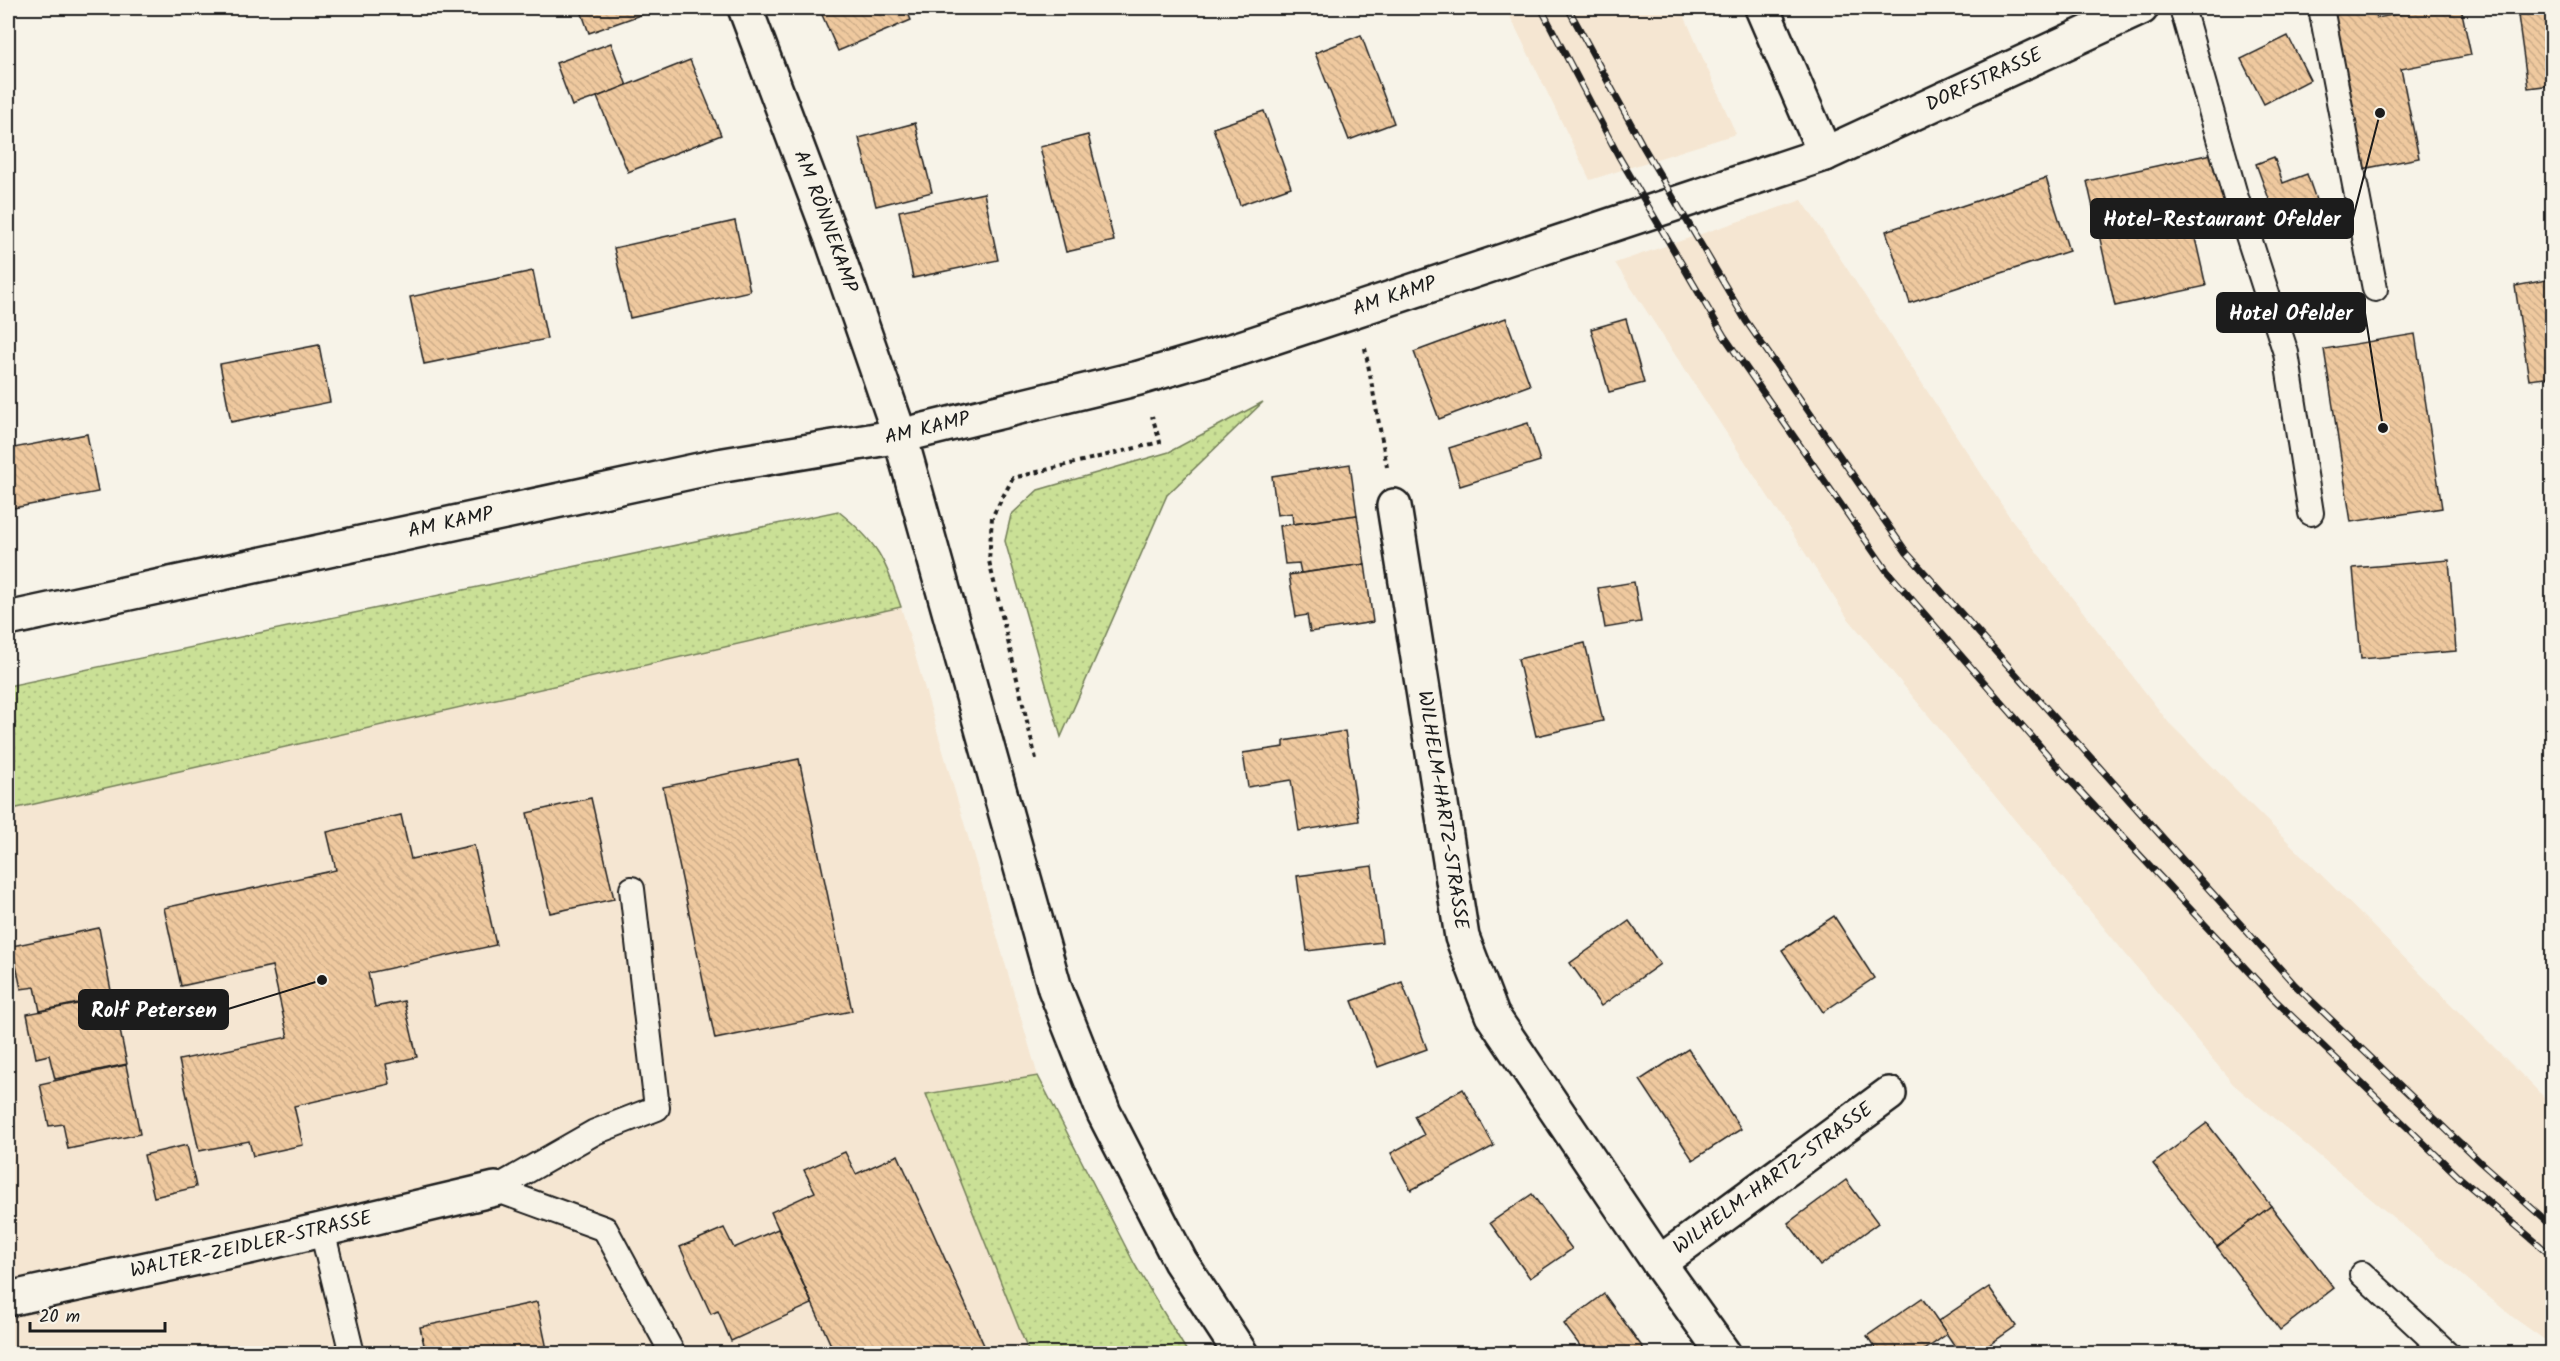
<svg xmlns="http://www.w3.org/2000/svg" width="2560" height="1361" viewBox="0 0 2560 1361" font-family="Kalam,sans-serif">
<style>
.built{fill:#f5e6d2}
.grass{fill:url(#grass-dots);stroke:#737e59;stroke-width:1.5}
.building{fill:url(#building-back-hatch);stroke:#1c1c1c;stroke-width:1.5}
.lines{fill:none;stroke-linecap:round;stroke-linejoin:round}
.service-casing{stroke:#1c1c1c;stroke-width:28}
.minor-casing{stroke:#1c1c1c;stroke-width:38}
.secondary-casing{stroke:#1c1c1c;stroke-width:38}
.path{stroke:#1c1c1c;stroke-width:4;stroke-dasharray:4.5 4.5;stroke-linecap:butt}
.service{stroke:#f7f3e8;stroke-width:24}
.minor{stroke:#f7f3e8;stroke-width:33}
.secondary{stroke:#f7f3e8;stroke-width:33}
.rail-casing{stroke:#1c1c1c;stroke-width:7}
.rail{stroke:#f7f3e8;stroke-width:4.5;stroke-dasharray:14;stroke-linecap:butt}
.labels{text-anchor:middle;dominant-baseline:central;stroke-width:4.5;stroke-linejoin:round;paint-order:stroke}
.street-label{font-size:20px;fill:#1c1c1c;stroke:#f7f3e8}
.leader{fill:none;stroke:#1c1c1c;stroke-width:2}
.callout-dot{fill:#1c1c1c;stroke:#f7f3e8;stroke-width:2}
.callout{fill:#1c1c1c;stroke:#1c1c1c;stroke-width:2}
.callout-label{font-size:21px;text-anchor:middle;font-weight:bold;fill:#fff}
</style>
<defs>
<pattern id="grass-dots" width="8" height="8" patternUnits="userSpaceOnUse" patternTransform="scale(1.5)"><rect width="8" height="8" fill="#cae096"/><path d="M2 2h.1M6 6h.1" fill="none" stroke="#adc081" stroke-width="1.8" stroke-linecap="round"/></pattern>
<pattern id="building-back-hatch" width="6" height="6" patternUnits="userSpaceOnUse" patternTransform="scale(1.5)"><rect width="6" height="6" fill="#efc99f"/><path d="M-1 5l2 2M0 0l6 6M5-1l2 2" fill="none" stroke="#ccac88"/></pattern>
</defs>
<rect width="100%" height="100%" fill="#f7f3e8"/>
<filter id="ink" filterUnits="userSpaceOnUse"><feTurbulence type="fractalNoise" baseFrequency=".0167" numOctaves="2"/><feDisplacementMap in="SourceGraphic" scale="12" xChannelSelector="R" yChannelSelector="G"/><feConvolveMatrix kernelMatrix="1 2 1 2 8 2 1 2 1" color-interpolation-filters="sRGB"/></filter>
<g filter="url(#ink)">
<g class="built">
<polygon points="1506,8 1681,8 1736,134 1590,180"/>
<polygon points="1802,200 2009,516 2169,723 2552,1105 2552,1345 2514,1318 2233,1084 1847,617 1615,263"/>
<polygon points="901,607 1038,1076 926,1094 1029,1353 8,1353 8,810"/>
</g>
<g class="grass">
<polygon points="1263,402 1167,495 1061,737 1005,541 1011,515 1038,490 1169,452"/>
<path d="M838 511C879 544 884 558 901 607L8 810V686Z"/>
<polygon points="1038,1076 1135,1265 1188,1353 1029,1353 926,1094"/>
</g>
<g class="building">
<polygon points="580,8 660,8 589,33"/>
<polygon points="819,8 906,8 911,20 838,51"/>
<polygon points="2365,8 2374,8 2377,18 2429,8 2461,8 2471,55 2401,69 2419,158 2362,169 2331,15"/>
<polygon points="2517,8 2552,8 2552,85 2528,88"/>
<polygon points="1361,35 1394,123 1349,140 1315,53"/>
<polygon points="2288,36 2310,80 2264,104 2241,59"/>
<polygon points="611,43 627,86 572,106 556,63"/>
<polygon points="690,60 721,135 628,172 597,97"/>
<polygon points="8,77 12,95 8,96"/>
<polygon points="1264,111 1291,187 1240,205 1213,128"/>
<polygon points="915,123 932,192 876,206 859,138"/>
<polygon points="1088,135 1114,241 1066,252 1040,147"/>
<polygon points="2216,153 2230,216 2192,225 2206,286 2115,306 2087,181"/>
<polygon points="2274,157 2283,183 2307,174 2316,200 2275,215 2256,164"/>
<polygon points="2046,178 2069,251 1910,303 1886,231"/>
<polygon points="984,193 998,260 913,278 899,211"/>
<polygon points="735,221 750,291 630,318 614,248"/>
<polygon points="533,271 547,339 424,364 410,297"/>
<polygon points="2552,279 2552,377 2529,380 2515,286"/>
<polygon points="1506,318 1530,385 1439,419 1414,352"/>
<polygon points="1626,319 1644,383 1609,392 1591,329"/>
<polygon points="2415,334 2442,508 2351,522 2324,349"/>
<polygon points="319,345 330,402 231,422 220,364"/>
<polygon points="1528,423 1540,461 1460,486 1449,448"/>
<polygon points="87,434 98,492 8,509 8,449"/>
<polygon points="1350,464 1357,515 1293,524 1292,513 1277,515 1272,476"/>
<polygon points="1357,515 1365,564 1301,573 1299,563 1285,564 1280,526"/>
<polygon points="2449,560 2456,651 2361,659 2353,568"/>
<polygon points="1365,564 1373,622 1310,632 1307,615 1296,617 1289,575"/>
<polygon points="1634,582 1641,622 1605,628 1598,588"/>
<polygon points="1585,643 1603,721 1536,736 1518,659"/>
<polygon points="1345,731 1359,821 1299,831 1291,780 1248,787 1243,753 1284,747 1284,741"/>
<polygon points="799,759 852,1011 715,1039 663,787"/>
<polygon points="591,798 614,899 550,913 527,813"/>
<polygon points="401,815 411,859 474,845 496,945 368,973 375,1007 404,1001 417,1057 386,1064 390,1084 294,1106 303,1145 253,1156 249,1141 199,1151 179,1060 288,1037 272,966 181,986 164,908 336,870 327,832"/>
<polygon points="1372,866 1382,942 1307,951 1297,876"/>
<polygon points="1834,916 1874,978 1823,1012 1782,950"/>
<polygon points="1629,921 1660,964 1601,1006 1570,963"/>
<polygon points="99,928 112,996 40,1011 35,987 21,989 12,946"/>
<polygon points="1402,982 1427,1049 1378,1067 1352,1001"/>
<polygon points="113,997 127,1064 55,1079 49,1055 36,1058 27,1014"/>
<polygon points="1688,1049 1741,1129 1693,1160 1640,1080"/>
<polygon points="126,1065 140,1134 68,1149 63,1124 49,1126 40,1084"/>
<polygon points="1463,1089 1494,1146 1411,1190 1391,1153 1424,1135 1414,1116"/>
<polygon points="2207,1123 2271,1206 2217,1247 2153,1164"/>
<polygon points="187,1145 196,1187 154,1197 144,1155"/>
<polygon points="845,1152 856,1174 898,1155 988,1354 835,1354 771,1212 815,1192 804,1170"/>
<polygon points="1846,1180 1878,1223 1820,1266 1788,1223"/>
<polygon points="1532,1194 1572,1249 1530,1278 1490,1223"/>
<polygon points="2271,1206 2334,1288 2280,1330 2217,1247"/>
<polygon points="724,1228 734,1248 778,1229 812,1304 731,1341 718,1311 711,1314 680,1247"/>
<polygon points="1989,1287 2016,1326 1976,1354 1960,1354 1938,1321"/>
<polygon points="1604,1294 1643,1348 1636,1354 1586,1354 1564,1324"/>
<polygon points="1922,1298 1947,1334 1919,1354 1879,1354 1867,1336"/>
<polygon points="537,1302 548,1354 426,1354 420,1327"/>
</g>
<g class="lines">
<defs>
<g id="service">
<polyline points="2182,8 2235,195 2286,353 2311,513"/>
<polyline points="2321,8 2375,289"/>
<polyline points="495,1189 595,1132 657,1108 632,889"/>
<polyline points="495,1189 605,1229 673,1354"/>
<polyline points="322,1230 352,1354"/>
<polyline points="2362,1274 2448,1354"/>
</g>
<g id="minor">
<path id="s1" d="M745 8 833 242 900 436 1055 989 1104 1113 1180 1261 1241 1354"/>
<polyline points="1762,8 1825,154"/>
<path id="s2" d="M1394 506 1462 937 1492 1015 1659 1263 1724 1354"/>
<path id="s3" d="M1659 1263 1889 1094"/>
<path id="s4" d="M8 1299 253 1246 495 1189"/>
</g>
<g id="secondary">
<path id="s5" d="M8 619 718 466 900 436 1139 378 1241 348 1825 154 2141 8"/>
</g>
</defs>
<use href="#service" class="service-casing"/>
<use href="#minor" class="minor-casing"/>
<use href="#secondary" class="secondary-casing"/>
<g class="path">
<polyline points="1365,348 1387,467"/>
<polyline points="1036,759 989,561 992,517 1013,478 1160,442 1152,416"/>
</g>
<use href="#service" class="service"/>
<use href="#minor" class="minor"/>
<use href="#secondary" class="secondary"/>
<defs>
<g id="rail">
<polyline points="1541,8 1618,155 1724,336 1887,571 2067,777 2274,999 2459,1177 2552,1256"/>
<polyline points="1568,8 1644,148 1746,321 1907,553 2295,985 2480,1162 2552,1226"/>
</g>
</defs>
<use href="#rail" class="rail-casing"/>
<use href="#rail" class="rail"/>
</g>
</g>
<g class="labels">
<g class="street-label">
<text stroke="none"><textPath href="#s5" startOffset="2054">DORFSTRASSE</textPath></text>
<text stroke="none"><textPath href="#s1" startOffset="228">AM RÖNNEKAMP</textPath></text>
<text stroke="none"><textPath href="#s5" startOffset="1425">AM KAMP</textPath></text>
<text stroke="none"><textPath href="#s5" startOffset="939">AM KAMP</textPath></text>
<text stroke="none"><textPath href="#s5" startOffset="453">AM KAMP</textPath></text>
<text stroke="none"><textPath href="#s2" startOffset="308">WILHELM-HARTZ-STRASSE</textPath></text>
<text stroke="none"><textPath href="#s3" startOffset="142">WILHELM-HARTZ-STRASSE</textPath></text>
<text stroke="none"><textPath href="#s4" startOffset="249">WALTER-ZEIDLER-STRASSE</textPath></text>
</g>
</g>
<path class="leader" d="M2380 113L2353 218M2383 428L2365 313M322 980L228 1009"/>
<g class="callout-dot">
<circle cx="2380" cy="113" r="6"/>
<circle cx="2383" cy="428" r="6"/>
<circle cx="322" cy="980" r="6"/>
</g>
<g class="callout">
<rect x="2091" y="199" width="262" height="39" rx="6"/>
<rect x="2217" y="293" width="148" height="39" rx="6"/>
<rect x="79" y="990" width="149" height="39" rx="6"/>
</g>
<g class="callout-label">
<text x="2222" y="226">Hotel-Restaurant Ofelder</text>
<text x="2291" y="320">Hotel Ofelder</text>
<text x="154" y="1017">Rolf Petersen</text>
</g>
<rect width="2560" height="1361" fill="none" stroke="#f7f3e8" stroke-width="30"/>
<rect x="15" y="15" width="2530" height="1331" fill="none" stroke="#1c1c1c" stroke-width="2" filter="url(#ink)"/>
<path d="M30 1322v9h135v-9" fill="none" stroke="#1c1c1c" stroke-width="3"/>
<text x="39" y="1322" font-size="18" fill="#1c1c1c" stroke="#f7f3e8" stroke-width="4.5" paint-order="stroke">20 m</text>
</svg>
